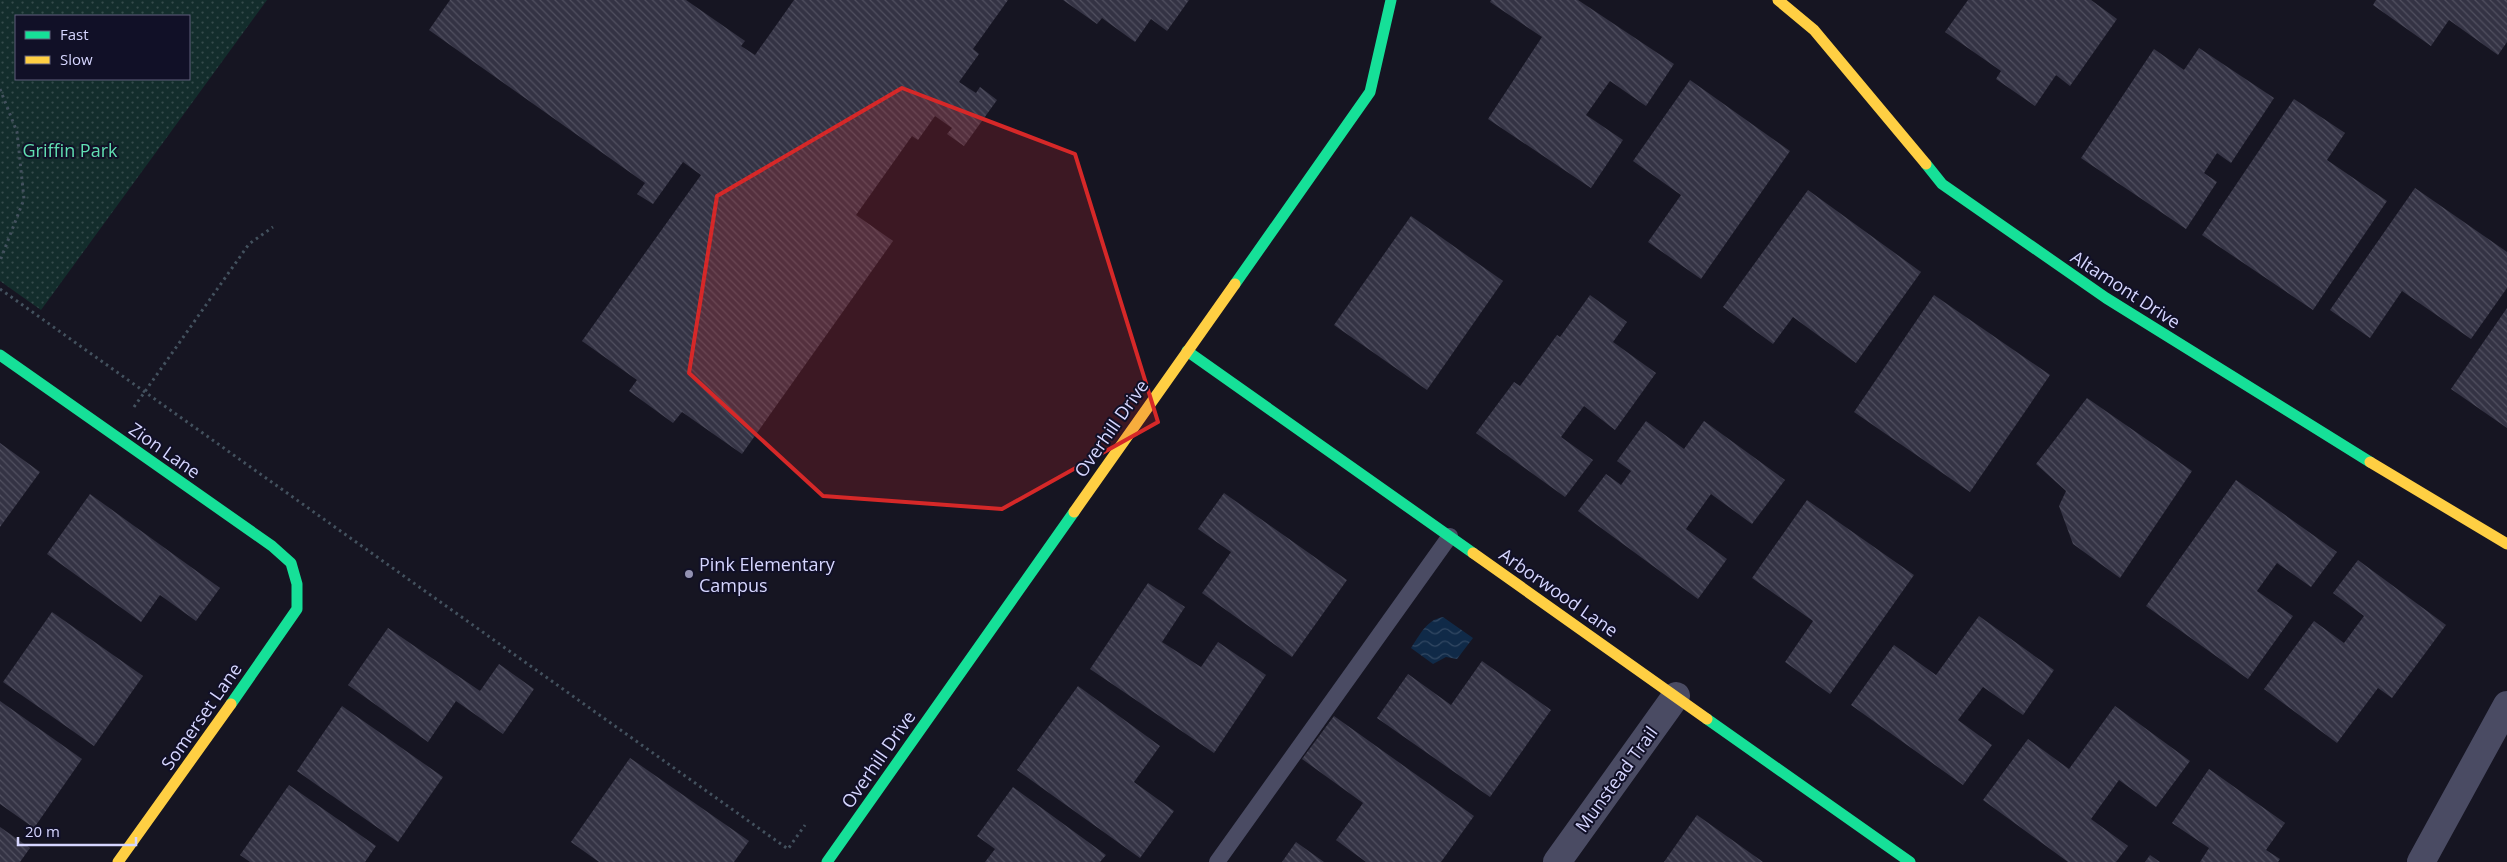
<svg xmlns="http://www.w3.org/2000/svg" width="2507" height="862" viewBox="0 0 2507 862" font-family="'Open Sans',sans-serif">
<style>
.park{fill:url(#park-dots);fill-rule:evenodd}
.water{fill:url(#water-waves)}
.building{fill:url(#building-back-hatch)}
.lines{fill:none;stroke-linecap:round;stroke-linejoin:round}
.path{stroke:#43515e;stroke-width:3;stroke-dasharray:2.5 4;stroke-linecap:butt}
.lane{stroke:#4a4b63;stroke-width:16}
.street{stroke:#4a4b63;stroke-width:28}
.fast{stroke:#16e098;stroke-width:11}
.slow{stroke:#ffcf43;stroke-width:11}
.marked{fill:#d62828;fill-opacity:0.2;stroke:#d62828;stroke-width:4;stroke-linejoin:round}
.poi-dot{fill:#9392b2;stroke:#111027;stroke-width:2}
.labels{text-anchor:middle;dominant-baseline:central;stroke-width:4;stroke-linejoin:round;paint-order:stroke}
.park-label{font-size:18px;fill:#61dfb2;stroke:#111027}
.street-label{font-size:18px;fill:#d6d6ff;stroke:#111027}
.poi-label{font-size:18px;fill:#d6d6ff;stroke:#111027;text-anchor:start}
</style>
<defs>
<pattern id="park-dots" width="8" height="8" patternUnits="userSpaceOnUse" patternTransform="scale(1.25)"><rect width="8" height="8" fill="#132d2c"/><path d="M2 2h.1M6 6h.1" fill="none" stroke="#354b4c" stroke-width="1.8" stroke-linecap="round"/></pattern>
<pattern id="water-waves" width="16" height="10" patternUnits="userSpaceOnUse" patternTransform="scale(1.25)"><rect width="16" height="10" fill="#102a48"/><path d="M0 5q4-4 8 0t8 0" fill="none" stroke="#324863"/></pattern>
<pattern id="building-back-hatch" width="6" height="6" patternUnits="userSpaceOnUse" patternTransform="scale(1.25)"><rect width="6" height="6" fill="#343344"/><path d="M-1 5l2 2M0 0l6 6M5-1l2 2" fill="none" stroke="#515060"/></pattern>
</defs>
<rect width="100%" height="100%" fill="#161522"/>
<path class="park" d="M0 0H267L41 310 0 281ZM16 16H189V79H16Z"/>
<path class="water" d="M1443 617 1473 638 1457 659 1446 657 1433 664 1411 648C1420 635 1426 620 1443 617Z"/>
<g class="building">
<polygon points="450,0 686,0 745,41 741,46 755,55 794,0 1008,0 973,49 979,54 959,82 976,93 980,87 997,100 964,146 947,134 952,128 935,116 918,140 912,136 856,215 893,241 742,454 682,412 673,423 629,391 637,380 582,341 701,175 683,162 653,204 637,194 645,183 429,30"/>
<polygon points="1063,0 1189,0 1167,31 1151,19 1135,42 1102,18 1097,24"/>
<polygon points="1491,0 1578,0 1674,64 1646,106 1610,81 1586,115 1623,140 1591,188 1488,119 1542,37 1490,2"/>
<polygon points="1968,0 2091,0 2117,19 2070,86 2056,75 2035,106 1996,79 2001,71 1945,32"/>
<polygon points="2376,0 2507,0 2507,42 2498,55 2449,20 2431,46 2373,5"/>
<polygon points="2199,48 2274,98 2231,163 2217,153 2204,173 2217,182 2186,229 2081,158 2154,49 2184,70"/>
<polygon points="1690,80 1790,151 1701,279 1648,242 1681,195 1633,161"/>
<polygon points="2294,99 2345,133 2327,160 2387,201 2313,310 2202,235"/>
<polygon points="2415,188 2507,252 2507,288 2471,339 2402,291 2370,338 2330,310"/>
<polygon points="1808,190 1921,272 1856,363 1793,317 1773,344 1723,307"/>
<polygon points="1411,216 1503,281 1427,390 1334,325"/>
<polygon points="1590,295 1627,322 1613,342 1656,373 1615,430 1584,406 1561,437 1593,460 1565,497 1476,433 1514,382 1520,386 1557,335 1560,337"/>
<polygon points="1934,295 2050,375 1970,492 1854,412"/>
<polygon points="2507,308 2507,428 2451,389"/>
<polygon points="2087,398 2192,471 2120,578 2073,544 2059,506 2066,491 2036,464"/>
<polygon points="1646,421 1684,449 1704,421 1785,480 1752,524 1711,494 1686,529 1727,559 1698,599 1578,511 1606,474 1621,485 1631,471 1617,461"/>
<polygon points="0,443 40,472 0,527"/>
<polygon points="2236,480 2337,552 2311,587 2277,563 2257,591 2293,616 2248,679 2146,606"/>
<polygon points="1224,493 1347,580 1292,657 1202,593 1231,552 1198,529"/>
<polygon points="90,494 220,588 196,621 160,595 141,622 47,554"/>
<polygon points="1807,500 1914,575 1830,694 1785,662 1813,621 1752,578"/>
<polygon points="2358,560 2446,625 2392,698 2378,688 2337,743 2264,689 2314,621 2344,643 2364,616 2333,593"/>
<polygon points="1148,583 1185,607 1162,642 1201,667 1218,642 1266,675 1214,753 1090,669"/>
<polygon points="52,612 143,676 94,746 3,682"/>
<polygon points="1979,616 2054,670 2023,715 1983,687 1958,720 1992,745 1963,785 1851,705 1894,645 1936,675"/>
<polygon points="388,628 480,691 499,664 534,689 503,734 456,701 428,742 348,685"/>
<polygon points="1482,661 1551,710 1490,797 1377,718 1408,674 1451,705"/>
<polygon points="1078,686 1160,746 1134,782 1174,811 1140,858 1017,770"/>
<polygon points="0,701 82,759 34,828 0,804"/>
<polygon points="342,706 443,777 398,842 297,771"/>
<polygon points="2115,706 2190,761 2156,807 2119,780 2091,819 2128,846 2116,862 2068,862 1983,800 2028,739 2069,769"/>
<polygon points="1334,716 1474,816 1441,862 1366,862 1336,840 1363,803 1302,759"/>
<polygon points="630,758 749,841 734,862 599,862 571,842"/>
<polygon points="2209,769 2285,823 2266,850 2280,859 2278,862 2200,862 2209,848 2172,823"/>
<polygon points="289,785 376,846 365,862 250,862 240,855"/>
<polygon points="1013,787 1106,855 1100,862 985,862 995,849 977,836"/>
<polygon points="1697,815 1763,862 1664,862"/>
<polygon points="0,827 30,848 20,862 0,862"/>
<polygon points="1296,842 1324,862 1282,862"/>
<polygon points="2150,855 2160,862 2145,862"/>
</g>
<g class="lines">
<g class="path">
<polyline points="0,89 17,132 24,199 0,261"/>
<polyline points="0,289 788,849 805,825"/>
<polyline points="134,407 249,244 273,227"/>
</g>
<polyline class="lane" points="1217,862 1450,536"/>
<g class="street">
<polyline points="1557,862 1676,696"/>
<polyline points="2421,862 2507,705"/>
</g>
<g class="fast">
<polyline points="1926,164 1942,184 2106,298 2370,462"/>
<polyline points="1235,284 1370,92 1391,0"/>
<polyline points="1187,351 1473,553"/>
<polyline points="0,355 272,546 291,563 297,584 297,609 231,704"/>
<polyline points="1707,719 1910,862"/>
<polyline points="827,862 1074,512"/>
</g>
<g class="slow">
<polyline points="1778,0 1814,30 1926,164"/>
<polyline points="2370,462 2507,544"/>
<polyline points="1074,512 1235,284"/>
<polyline points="1473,553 1707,719"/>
<polyline points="118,862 231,704"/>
</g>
</g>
<path class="marked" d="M902 88 1075 154 1158 422 1002 509 823 496 689 373 717 196Z"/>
<circle class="poi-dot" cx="689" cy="574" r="5"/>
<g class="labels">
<g class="park-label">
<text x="70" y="150">Griffin Park</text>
</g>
<g class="street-label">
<text transform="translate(2126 289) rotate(33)">Altamont Drive</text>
<text transform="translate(1111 428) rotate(-55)">Overhill Drive</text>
<text transform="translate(165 450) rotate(35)">Zion Lane</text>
<text transform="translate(1559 592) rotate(35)">Arborwood Lane</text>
<text transform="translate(201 716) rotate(-55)">Somerset Lane</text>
<text transform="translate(878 759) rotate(-55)">Overhill Drive</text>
<text transform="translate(1616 779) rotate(-54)">Munstead Trail</text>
</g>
<g class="poi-label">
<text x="699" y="564">Pink Elementary<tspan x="699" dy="21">Campus</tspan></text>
</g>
</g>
<rect x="15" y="15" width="175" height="65" fill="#111027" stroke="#605f7d"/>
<rect x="25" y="31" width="25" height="8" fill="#16e098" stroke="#605f7d"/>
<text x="60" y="40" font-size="15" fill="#d6d6ff">Fast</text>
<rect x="25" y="56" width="25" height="8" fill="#ffcf43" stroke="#605f7d"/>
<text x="60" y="65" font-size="15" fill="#d6d6ff">Slow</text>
<path d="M18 837v8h118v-8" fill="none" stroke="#d6d6ff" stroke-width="2.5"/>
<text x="25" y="837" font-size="15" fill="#d6d6ff" stroke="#111027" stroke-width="4" paint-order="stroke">20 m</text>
</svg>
